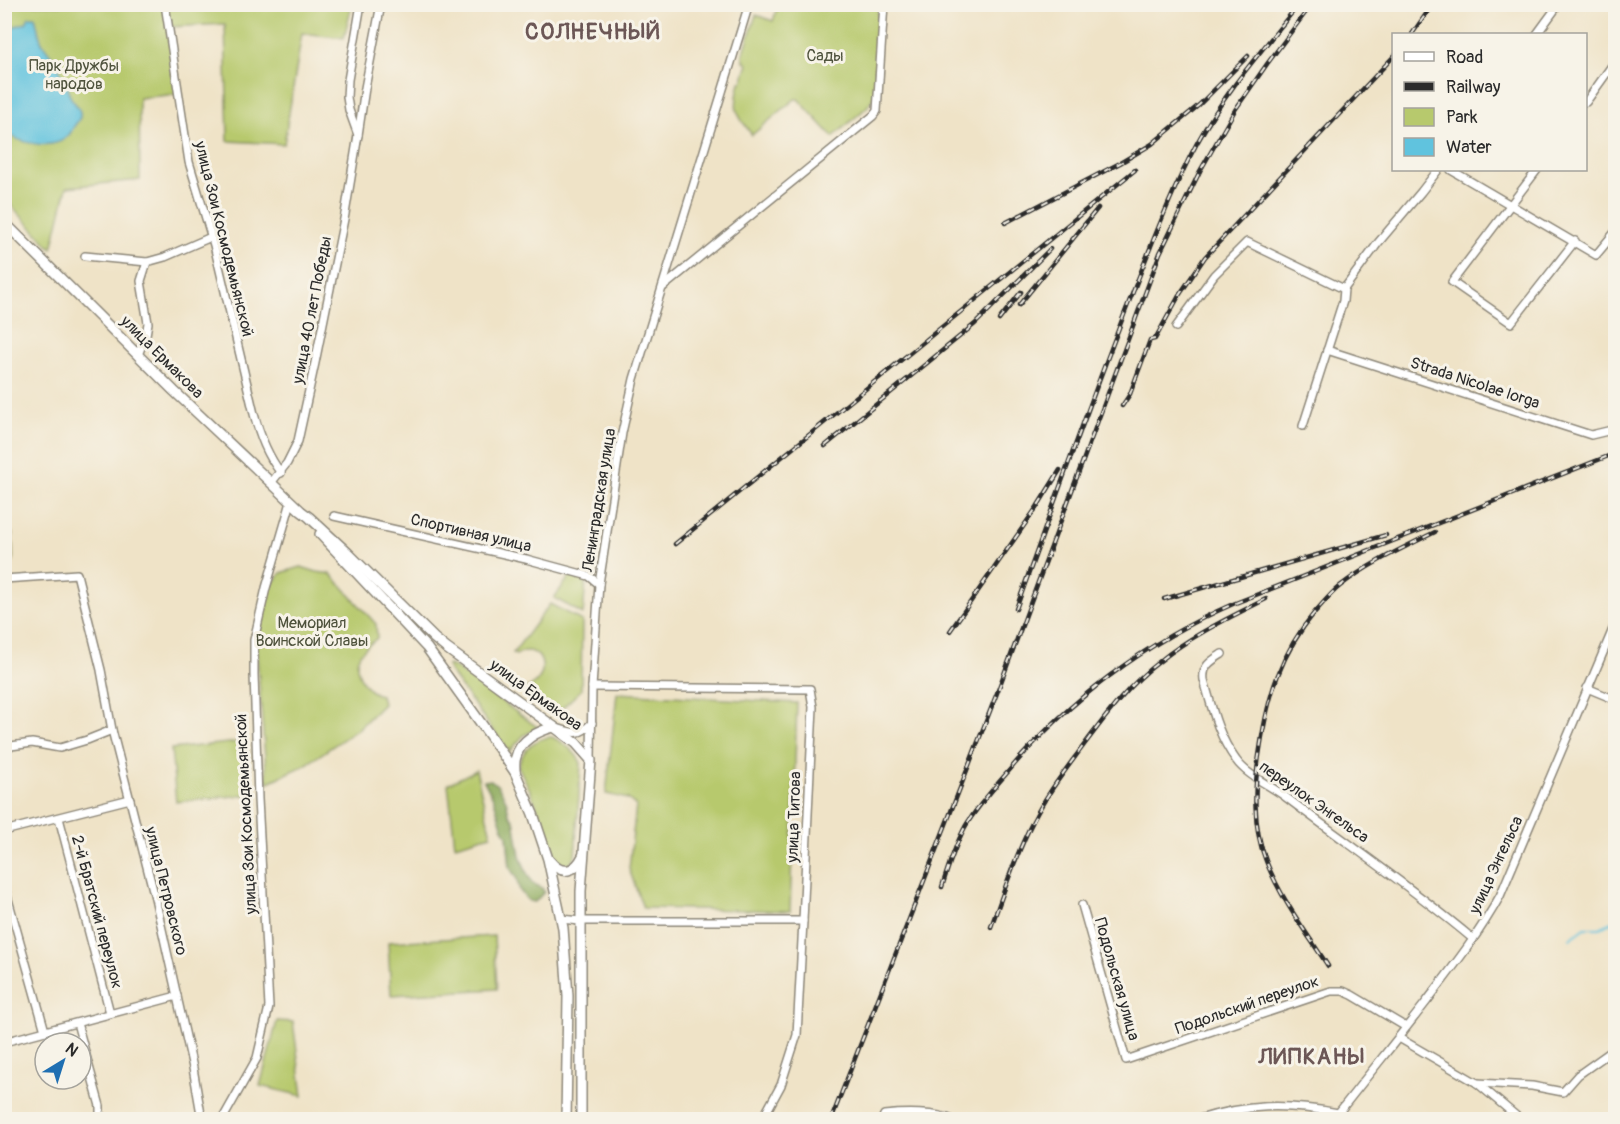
<svg xmlns="http://www.w3.org/2000/svg" width="1620" height="1124" viewBox="0 0 1620 1124" font-family="Pangolin,sans-serif">
<style>
.green{fill:#b7c96d;stroke:#717a4c;stroke-width:1.5}
.forest{fill:#91ad60;stroke:#5e6c46;stroke-width:1.5}
.water{fill:#60c3de;stroke:#467784;stroke-width:1.5}
.lines{fill:none;stroke-linecap:round;stroke-linejoin:round}
.stream{stroke:#60c3de;stroke-width:2}
.minor-casing{stroke:#8d8779;stroke-width:10}
.major-casing{stroke:#8d8779;stroke-width:12}
.minor{stroke:#fff;stroke-width:7}
.major{stroke:#fff;stroke-width:9}
.rail-casing{stroke:#2b2b2b;stroke-width:4.5}
.rail{stroke:#f7f3e8;stroke-width:2;stroke-dasharray:7;stroke-linecap:butt}
.labels{text-anchor:middle;dominant-baseline:central;stroke-width:6;stroke-linejoin:round;paint-order:stroke}
.park-label{font-size:16px;fill:#4e523c;stroke:#f7f3e8}
.street-label{font-size:16px;fill:#2b2b2b;stroke:#f7f3e8}
.district-label{font-size:22px;font-weight:bold;letter-spacing:1.5px;fill:#6c5756;stroke:#f7f3e8}
</style>
<rect width="100%" height="100%" fill="#f7f3e8"/>
<filter id="ink" filterUnits="userSpaceOnUse"><feTurbulence type="fractalNoise" baseFrequency=".0167" numOctaves="2"/><feDisplacementMap in="SourceGraphic" scale="12" xChannelSelector="R" yChannelSelector="G"/><feConvolveMatrix kernelMatrix="1 2 1 2 8 2 1 2 1" color-interpolation-filters="sRGB"/></filter>
<filter id="wash" filterUnits="userSpaceOnUse"><feTurbulence type="fractalNoise" baseFrequency=".008" numOctaves="4" result="noise"/><feDisplacementMap in="SourceGraphic" scale="24" xChannelSelector="R" yChannelSelector="G"/><feGaussianBlur stdDeviation="1.35" result="paint"/><feColorMatrix in="noise" values="0 0 0 0 0 0 0 0 0 0 0 0 0 0 0 0 0 1.4 0 .05"/><feComposite in="paint" operator="in"/></filter>
<g filter="url(#wash)">
<rect width="100%" height="100%" fill="#efe3c7"/>
<g class="green">
<polygon points="5,5 352,5 344,38 302,33 284,144 228,141 225,24 169,27 178,94 139,98 140,180 67,187 52,249 5,199"/>
<path d="M778 5H878L876 94 867 107 833 137 798 99H795L752 135C735 111 733 111 740 82H742L748 64 744 61 743 55 756 15 773 21Z"/>
<polygon points="5,533 12,533 13,562 5,562"/>
<path d="M301 567 317 572 331 574 376 624 377 638C371 644 362 649 359 656 352 670 366 693 381 695L383 704 358 729 305 765 267 783 256 643 271 585 281 573Z"/>
<polygon points="570,576 586,581 583,614 554,598"/>
<path d="M550 604 582 621 581 690 556 714 522 690C558 679 540 638 516 655L513 653Z"/>
<polygon points="448,665 454,667 537,727 537,729 524,735 509,752 450,672 447,666"/>
<polygon points="617,693 797,703 790,911 643,908 629,869 636,806 628,799 606,794"/>
<path d="M552 737C563 742 576 752 581 763L575 856 570 864H563L555 861C546 827 535 798 518 766 523 750 534 738 552 737Z"/>
<polygon points="247,741 253,794 176,802 171,749"/>
<polygon points="476,770 491,835 455,845 448,784"/>
<polygon points="494,936 497,989 391,995 388,942"/>
<polygon points="277,1021 293,1022 303,1096 260,1086"/>
</g>
<polygon class="forest" points="491,780 498,786 506,800 509,814 514,820 520,856 527,873 532,883 542,888 544,892 535,902 529,901 525,897 520,891 516,877 510,868 507,836 502,826 494,800 484,781"/>
<path class="water" d="M29 17H35C38 26 38 36 43 44 47 51 53 57 57 63 60 68 61 76 63 81L68 83C69 88 67 92 70 96 73 103 82 108 80 117 79 121 77 122 75 125 72 129 71 134 67 137 52 151 19 143 5 132V32L9 28 26 23Z"/>
<g class="lines">
<polyline class="stream" points="1570,939 1585,928 1600,928 1616,920"/>
</g>
</g>
<g filter="url(#ink)">
<g class="lines">
<defs>
<g id="minor">
<path d="M165 4 189 162 214 245 254 414C260 436 267 455 281 473"/>
<polyline points="1610,4 1616,8"/>
<polyline points="1537,34 1559,4"/>
<polyline points="1586,102 1616,60"/>
<polyline points="358,135 365,88 381,4"/>
<polyline points="1451,170 1596,255 1616,231"/>
<polyline points="1537,170 1452,282 1511,323 1575,241"/>
<polyline points="85,256 147,262 165,257 211,237"/>
<polyline points="663,287 873,116 877,111 884,4"/>
<polyline points="1176,327 1214,275 1247,242 1344,289"/>
<polyline points="1327,350 1591,435 1616,429"/>
<polyline points="138,355 146,335 148,323 141,281 147,262"/>
<polyline points="1303,426 1343,301 1344,289 1378,243 1421,192 1438,170"/>
<polyline points="271,483 287,463 298,441 315,363 345,214 358,135 349,110 347,97 348,80 361,4"/>
<polyline points="334,516 526,559 589,576 599,584"/>
<polyline points="4,579 77,574 101,670 112,730 155,898 193,1068 202,1120"/>
<path d="M1222 654C1211 661 1202 666 1204 680 1212 708 1218 736 1236 760 1247 776 1272 786 1287 798 1349 845 1414 889 1473 939"/>
<polyline points="1587,688 1616,700"/>
<path d="M560 729C576 734 580 735 592 723"/>
<polyline points="4,747 32,743 60,748 87,740 112,730"/>
<polyline points="591,760 592,687 599,584 622,433 634,379 749,4"/>
<polyline points="59,818 110,1013"/>
<polyline points="4,831 130,799"/>
<polyline points="4,885 45,1031"/>
<polyline points="1082,905 1126,1060 1331,991 1343,991 1352,995 1406,1027"/>
<polyline points="561,919 580,921 803,921 813,707 810,689 592,687"/>
<polyline points="77,1023 100,1106 100,1120"/>
<polyline points="1399,1038 1477,1083 1521,1120"/>
<polyline points="4,1042 177,996"/>
<polyline points="1477,1083 1532,1086 1563,1092 1578,1075 1616,1048"/>
<polyline points="4,1115 9,1120"/>
<polyline points="222,1120 257,1058 269,1007 258,799 254,674 254,640 266,588 291,502"/>
<polyline points="762,1120 781,1085 797,1035 803,921"/>
<path d="M882 1120 884 1115C903 1113 936 1112 953 1120"/>
<path d="M1196 1120C1247 1104 1285 1103 1338 1113"/>
<path d="M1333 1120C1364 1080 1396 1041 1427 1001 1453 967 1479 934 1500 896L1616 622"/>
</g>
<g id="major">
<polyline points="4,222 174,391 301,511 309,517 348,553 434,638 446,648 576,743 591,760 581,891 581,1120"/>
<polyline points="320,534 427,648 488,733 515,772 533,814 548,859 563,928 568,996 566,1120"/>
<path d="M515 772C515 767 514 761 516 757 520 740 538 731 554 727"/>
<path d="M550 861C562 876 575 872 583 856"/>
</g>
</defs>
<use href="#minor" class="minor-casing"/>
<use href="#major" class="major-casing"/>
<use href="#minor" class="minor"/>
<use href="#major" class="major"/>
<defs>
<g id="rail">
<polyline points="1412,34 1433,4"/>
<polyline points="1005,223 1120,163 1152,144 1199,105 1248,56"/>
<polyline points="1019,305 1098,208"/>
<polyline points="999,320 1021,292"/>
<polyline points="1122,406 1130,394 1150,340 1155,339 1180,294 1205,257 1394,56"/>
<polyline points="825,446 975,324 1050,249"/>
<polyline points="675,544 1135,170"/>
<polyline points="1164,599 1386,535"/>
<path d="M1016 609C1053 506 1089 404 1129 302 1150 249 1170 194 1197 143 1224 93 1263 49 1299 4"/>
<polyline points="950,631 1037,507 1060,470"/>
<path d="M942 887C948 867 955 846 965 827 976 808 992 790 1007 773 1068 700 1146 642 1233 604L1616 453"/>
<path d="M991 927C1004 891 1016 854 1033 821 1046 795 1064 772 1081 749 1105 717 1128 685 1160 661 1192 635 1229 618 1266 599"/>
<path d="M1328 966C1306 932 1281 899 1266 861 1252 825 1254 786 1260 749 1268 696 1280 654 1315 612 1323 603 1331 593 1340 586 1368 564 1403 548 1435 532"/>
<polyline points="831,1120 997,693 1160,253 1200,171 1235,110 1267,64 1312,4"/>
</g>
</defs>
<use href="#rail" class="rail-casing"/>
<use href="#rail" class="rail"/>
</g>
</g>
<g class="labels">
<g class="park-label">
<text x="825" y="56">Сады</text>
<text x="74" y="66">Парк Дружбы<tspan x="74" dy="18">народов</tspan></text>
<text x="312" y="623">Мемориал<tspan x="312" dy="18">Воинской Славы</tspan></text>
</g>
<g class="street-label">
<text transform="translate(224 239) rotate(76)">улица Зои Космодемьянской</text>
<text transform="translate(312 310) rotate(-79)">улица 40 лет Победы</text>
<text transform="translate(162 357) rotate(45)">улица Ермакова</text>
<text transform="translate(1475 383) rotate(18)">Strada Nicolae Iorga</text>
<text transform="translate(599 500) rotate(-81)">Ленинградская улица</text>
<text transform="translate(471 533) rotate(13)">Спортивная улица</text>
<text transform="translate(536 695) rotate(36)">улица Ермакова</text>
<text transform="translate(1314 802) rotate(35)">переулок Энгельса</text>
<text transform="translate(246 814) rotate(-93)">улица Зои Космодемьянской</text>
<text transform="translate(794 817) rotate(-88)">улица Титова</text>
<text transform="translate(1496 865) rotate(-65)">улица Энгельса</text>
<text transform="translate(166 891) rotate(76)">улица Петровского</text>
<text transform="translate(97 912) rotate(75)">2-й Братский переулок</text>
<text transform="translate(1117 979) rotate(74)">Подольская улица</text>
<text transform="translate(1247 1005) rotate(-19)">Подольский переулок</text>
</g>
<g class="district-label">
<text x="593" y="32">СОЛНЕЧНЫЙ</text>
<text x="1312" y="1057">ЛИПКАНЫ</text>
</g>
</g>
<rect width="1620" height="1124" fill="none" stroke="#f7f3e8" stroke-width="24"/>
<rect x="1392" y="33" width="195" height="138" fill="#f7f3e8" stroke="#a5a39c" stroke-width="1.5"/>
<rect x="1404" y="52" width="30" height="9" fill="#ffffff" stroke="#a5a39c" stroke-width="1.5"/>
<text x="1446" y="63" font-size="18" fill="#2b2b2b">Road</text>
<rect x="1404" y="82" width="30" height="9" fill="#2b2b2b" stroke="#a5a39c" stroke-width="1.5"/>
<text x="1446" y="93" font-size="18" fill="#2b2b2b">Railway</text>
<rect x="1404" y="108" width="30" height="18" fill="#b7c96d" stroke="#a5a39c" stroke-width="1.5"/>
<text x="1446" y="123" font-size="18" fill="#2b2b2b">Park</text>
<rect x="1404" y="138" width="30" height="18" fill="#60c3de" stroke="#a5a39c" stroke-width="1.5"/>
<text x="1446" y="153" font-size="18" fill="#2b2b2b">Water</text>
<g transform="translate(63 1061) rotate(38)"><circle r="28" fill="#f7f3e8" stroke="#a5a39c" stroke-width="1.5"/>
<path d="M0-4.5L10 22L0 15L-10 22Z" fill="#1f6fb2"/>
<text y="-9" font-size="16" font-weight="bold" text-anchor="middle" fill="#2b2b2b">N</text>
</g>
</svg>
